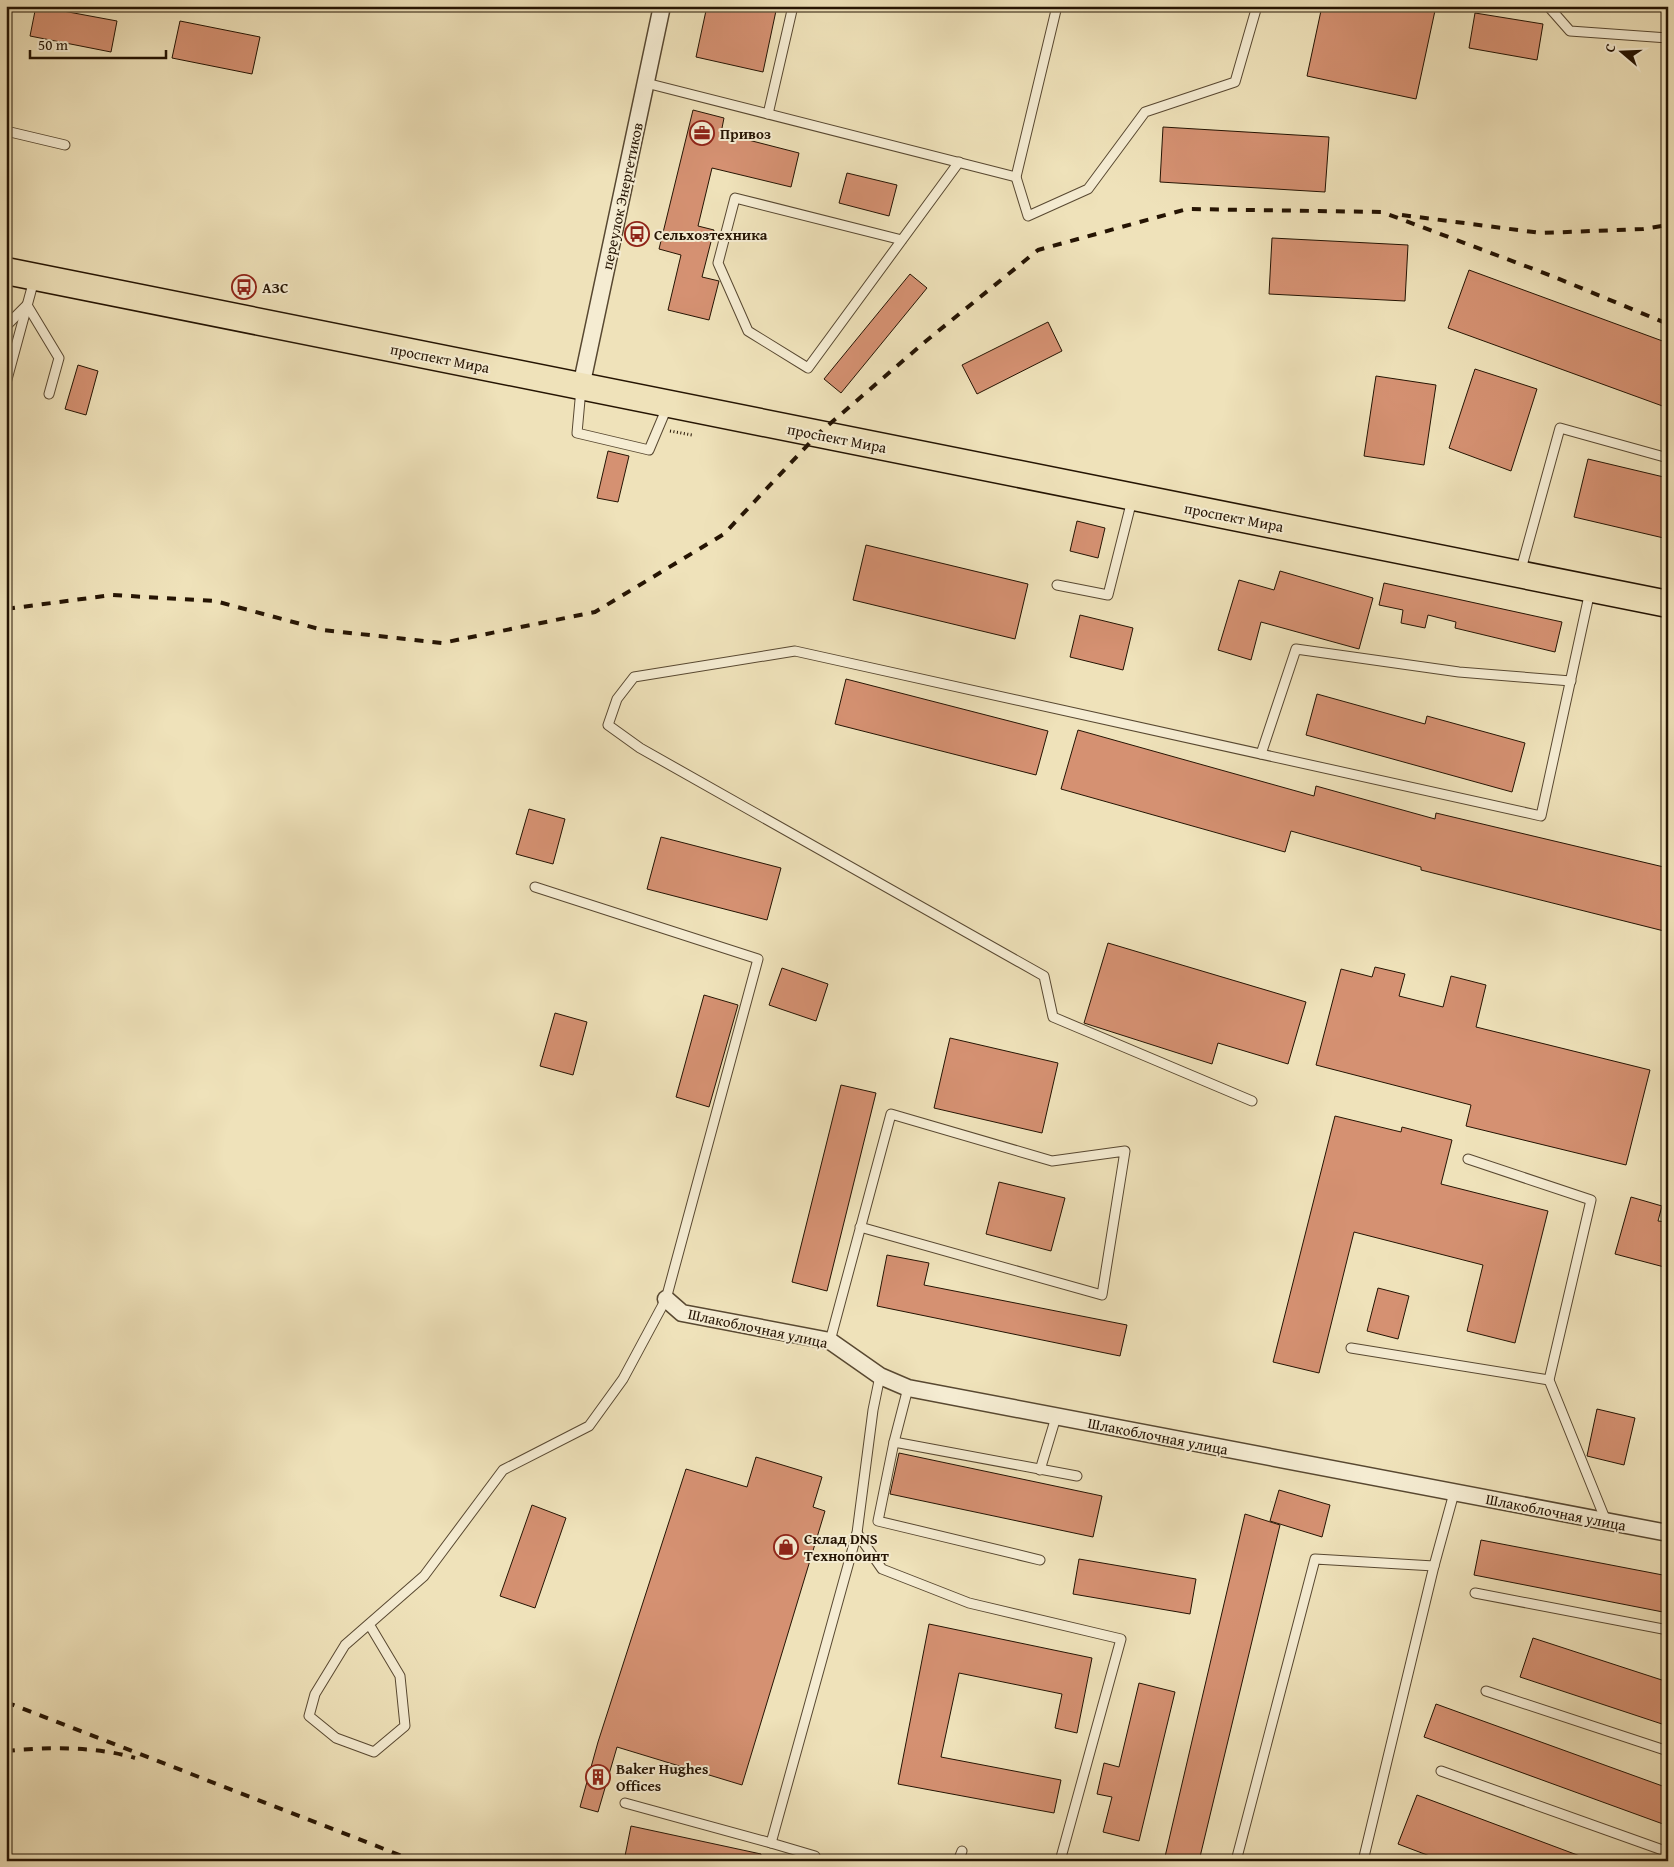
<svg xmlns="http://www.w3.org/2000/svg" width="1674" height="1867" viewBox="0 0 1674 1867" font-family="'Gentium Book Plus',serif">
<style>
.building{fill:#d59172;stroke:#251403}
.lines{fill:none;stroke-linecap:round;stroke-linejoin:round}
.lane-casing{stroke:#584831;stroke-width:11}
.street-casing{stroke:#584831;stroke-width:19}
.primary-casing{stroke:#251403;stroke-width:29}
.path{stroke:#251403;stroke-width:3;stroke-dasharray:1 2.5;stroke-linecap:butt}
.lane{stroke:#f5ecd2;stroke-width:9}
.street{stroke:#f5ecd2;stroke-width:16}
.primary{stroke:#efe2ba;stroke-width:26}
.rail{stroke:#251403;stroke-width:4;stroke-dasharray:9 9;stroke-linecap:butt}
.labels{text-anchor:middle;dominant-baseline:central;stroke-width:4;stroke-linejoin:round;paint-order:stroke}
.poi-label{font-size:15px;font-weight:bold;fill:#251403;stroke:#f5ecd2;text-anchor:start}
.street-label{font-size:15px;fill:#251403;stroke:#f5ecd2}
</style>
<rect width="100%" height="100%" fill="#efe2ba"/>
<filter id="stains"><feTurbulence type="fractalNoise" baseFrequency=".004" numOctaves="4"/><feColorMatrix values="0 0 0 0 .2 0 0 0 0 .09 0 0 0 0 .02 0 0 0 .5 -.17"/></filter>
<radialGradient id="worn" r=".72"><stop offset=".6" stop-color="#630" stop-opacity="0"/><stop offset="1" stop-color="#630" stop-opacity=".3"/></radialGradient>
<g class="building">
<polygon points="36,6 117,21 111,52 30,36"/>
<polygon points="707,6 777,6 763,72 696,57"/>
<polygon points="1322,6 1436,6 1416,99 1307,76"/>
<polygon points="1475,13 1543,24 1537,60 1469,48"/>
<polygon points="180,21 260,37 252,74 172,58"/>
<polygon points="693,110 724,118 721,133 799,153 791,187 712,168 698,226 714,230 702,277 719,281 709,320 668,310 681,255 659,249"/>
<polygon points="1163,127 1329,137 1325,192 1160,182"/>
<polygon points="847,173 897,185 889,216 839,203"/>
<polygon points="1272,238 1408,245 1405,301 1269,294"/>
<polygon points="1469,270 1668,343 1668,408 1448,328"/>
<polygon points="910,274 927,288 841,393 824,379"/>
<polygon points="1048,322 1062,351 977,394 962,365"/>
<polygon points="78,365 98,371 86,415 65,409"/>
<polygon points="1475,369 1537,389 1511,471 1449,448"/>
<polygon points="1376,376 1436,385 1424,465 1364,456"/>
<polygon points="608,451 629,456 618,502 597,498"/>
<polygon points="1588,459 1668,478 1668,539 1574,517"/>
<polygon points="1077,521 1105,528 1098,558 1070,551"/>
<polygon points="866,545 1028,584 1015,639 853,600"/>
<polygon points="1280,571 1373,598 1359,649 1261,622 1251,660 1218,650 1239,580 1274,590"/>
<polygon points="1384,583 1562,622 1555,652 1455,628 1456,622 1428,615 1425,628 1401,623 1403,610 1379,605"/>
<polygon points="1080,615 1133,628 1123,670 1070,657"/>
<polygon points="846,679 1048,731 1036,775 835,724"/>
<polygon points="1317,694 1425,724 1427,716 1525,743 1512,792 1306,735"/>
<polygon points="1078,730 1314,796 1316,786 1435,819 1436,813 1668,868 1668,932 1421,870 1421,867 1291,831 1285,852 1061,789"/>
<polygon points="529,809 565,819 553,864 516,854"/>
<polygon points="661,837 781,868 767,920 647,889"/>
<polygon points="1108,943 1306,1002 1288,1064 1218,1043 1212,1064 1084,1023"/>
<polygon points="1375,967 1405,974 1399,996 1443,1007 1451,976 1486,985 1476,1027 1650,1070 1626,1165 1466,1126 1471,1105 1316,1065 1341,969 1372,977"/>
<polygon points="782,968 828,984 816,1021 769,1005"/>
<polygon points="704,995 738,1005 709,1107 676,1097"/>
<polygon points="555,1013 587,1022 573,1075 540,1066"/>
<polygon points="950,1038 1058,1063 1042,1133 934,1108"/>
<polygon points="841,1085 876,1093 827,1291 792,1282"/>
<polygon points="1335,1116 1401,1132 1402,1127 1452,1140 1441,1184 1548,1211 1515,1343 1467,1331 1483,1265 1354,1232 1319,1373 1273,1362"/>
<polygon points="999,1182 1065,1198 1051,1251 986,1234"/>
<polygon points="1631,1197 1662,1206 1658,1221 1668,1222 1668,1268 1615,1254"/>
<polygon points="887,1255 929,1263 924,1285 1127,1325 1120,1356 877,1306"/>
<polygon points="1378,1288 1409,1296 1398,1339 1367,1331"/>
<polygon points="1597,1409 1635,1418 1624,1465 1587,1456"/>
<polygon points="899,1453 1102,1496 1093,1537 890,1494"/>
<polygon points="756,1457 822,1477 813,1507 825,1511 742,1785 617,1747 598,1812 580,1807 598,1742 686,1469 747,1487"/>
<polygon points="1279,1490 1330,1505 1322,1537 1270,1521"/>
<polygon points="532,1505 566,1518 535,1608 500,1596"/>
<polygon points="1245,1514 1280,1525 1199,1861 1164,1861"/>
<polygon points="1481,1540 1668,1576 1668,1613 1474,1575"/>
<polygon points="1079,1559 1196,1579 1190,1614 1073,1594"/>
<polygon points="929,1624 1092,1658 1077,1733 1055,1728 1062,1694 959,1673 941,1757 1061,1780 1054,1813 898,1784"/>
<polygon points="1533,1638 1668,1682 1668,1726 1520,1677"/>
<polygon points="1139,1683 1175,1692 1139,1841 1103,1832 1112,1797 1097,1794 1104,1763 1119,1767"/>
<polygon points="1436,1704 1668,1788 1668,1811 1663,1824 1424,1737"/>
<polygon points="1417,1795 1588,1859 1588,1861 1443,1861 1398,1844"/>
<polygon points="631,1826 761,1854 760,1861 624,1861"/>
</g>
<g class="lines">
<defs>
<g id="lane">
<polyline points="1057,6 1016,177 1028,216 1088,189 1145,112 1235,82 1257,6"/>
<polyline points="1548,6 1570,31 1668,38"/>
<polyline points="646,83 1016,177"/>
<polyline points="768,114 793,6"/>
<polyline points="6,131 65,145"/>
<polyline points="902,240 735,198 718,263 748,331 808,368 959,162"/>
<polyline points="6,326 27,305 59,358 49,394"/>
<polyline points="6,383 34,280"/>
<polyline points="581,389 577,433 649,450 668,405"/>
<polyline points="1520,573 1560,428 1668,458"/>
<polyline points="1057,585 1108,595 1132,500"/>
<polyline points="1261,754 1296,649 1459,672 1571,681"/>
<polyline points="1252,1101 1053,1017 1044,976 640,748 608,725 617,699 634,677 795,651 1541,816 1590,591"/>
<polyline points="1468,1159 1591,1200 1549,1380 1606,1521"/>
<polyline points="830,1341 891,1114 1052,1161 1125,1151 1102,1295 860,1227"/>
<polyline points="1351,1348 1549,1380"/>
<polyline points="908,1388 894,1442 878,1521 1040,1560"/>
<polyline points="894,1442 1077,1476"/>
<polyline points="1040,1470 1056,1417"/>
<polyline points="857,1533 882,1569 969,1603 1121,1639 1060,1861"/>
<polyline points="1475,1593 1668,1630"/>
<polyline points="369,1624 400,1676 405,1726 374,1752 336,1738 309,1716 315,1694 345,1645 424,1576 503,1470 589,1426 623,1379 666,1299 758,959 535,887"/>
<polyline points="1486,1691 1668,1751"/>
<polyline points="1441,1771 1668,1852"/>
<polyline points="625,1803 771,1843 857,1533 873,1410 880,1376"/>
<polyline points="771,1843 815,1856 814,1861"/>
<polyline points="958,1861 962,1851"/>
<polyline points="1236,1861 1315,1559 1434,1566 1454,1493"/>
<polyline points="1363,1861 1434,1566"/>
</g>
<g id="street">
<polyline points="581,387 662,6"/>
<polyline points="666,1299 682,1313 830,1341 880,1376 908,1388 1668,1533"/>
</g>
<polyline id="primary" points="6,271 1668,604"/>
</defs>
<use href="#lane" class="lane-casing"/>
<use href="#street" class="street-casing"/>
<use href="#primary" class="primary-casing"/>
<g class="path">
<polyline points="6,406 9,394"/>
<polyline points="670,431 692,435"/>
</g>
<use href="#lane" class="lane"/>
<use href="#street" class="street"/>
<use href="#primary" class="primary"/>
<g class="rail">
<polyline points="1402,215 1541,233 1643,229 1668,225"/>
<polyline points="6,609 112,595 215,601 323,630 442,643 595,612 724,534 818,434 926,341 1038,250 1187,209 1382,212 1552,276 1668,324"/>
<polyline points="6,1702 415,1861"/>
<path d="M6 1751C48 1747 95 1746 135 1758"/>
</g>
</g>
<defs>
<symbol id="office-ring" viewBox="-11 -11 22 22"><circle r="9.5" fill="#f5ecd2" stroke="#8f2418" stroke-width="1.5"/><path d="M-6-3h4V-5.5h4V-3h4V5H-6ZM-1-4.5V-3h2v-1.5ZM-6 0V1H6V0Z" fill="#8f2418"/></symbol>
<symbol id="bus-ring" viewBox="-11 -11 22 22"><circle r="9.5" fill="#f5ecd2" stroke="#8f2418" stroke-width="1.5"/><path d="M-5-6H5V4H4V6H2V4H-2V6H-4V4H-5ZM-3.5-4V0h7V-4ZM-3.5 1.2v1.5H-2V1.2ZM2 1.2v1.5H3.5V1.2Z" fill="#8f2418"/></symbol>
<symbol id="shop-ring" viewBox="-11 -11 22 22"><circle r="9.5" fill="#f5ecd2" stroke="#8f2418" stroke-width="1.5"/><path d="M-5-2.5h2.3a2.7 3.5 0 0 1 5.4 0H5L5.5 6h-11ZM-1.5-2.5h3a1.5 2.3 0 0 0-3 0Z" fill="#8f2418"/></symbol>
<symbol id="building-ring" viewBox="-11 -11 22 22"><circle r="9.5" fill="#f5ecd2" stroke="#8f2418" stroke-width="1.5"/><path d="M-4-6H4V6H1V3H-1V6H-4ZM-2.5-4.3h1.7v1.8h-1.7ZM.8-4.3h1.7v1.8H.8ZM-2.5-1h1.7V.8h-1.7ZM.8-1h1.7V.8H.8Z" fill="#8f2418"/></symbol>
</defs>
<g fill-rule="evenodd">
<use href="#office-ring" x="688" y="119" width="28" height="28"/>
<use href="#bus-ring" x="623" y="220" width="28" height="28"/>
<use href="#bus-ring" x="230" y="273" width="28" height="28"/>
<use href="#shop-ring" x="772" y="1533" width="28" height="28"/>
<use href="#building-ring" x="584" y="1763" width="28" height="28"/>
</g>
<g class="labels">
<g class="poi-label">
<text x="720" y="133">Привоз</text>
<text x="654" y="234">Сельхозтехника</text>
<text x="262" y="287">АЗС</text>
<text x="804" y="1538">Склад DNS<tspan x="804" dy="17">Технопоинт</tspan></text>
<text x="616" y="1768">Baker Hughes<tspan x="616" dy="17">Offices</tspan></text>
</g>
<g class="street-label">
<text transform="translate(622 196) rotate(-78)">переулок Энергетиков</text>
<text transform="translate(440 358) rotate(11)">проспект Мира</text>
<text transform="translate(837 438) rotate(11)">проспект Мира</text>
<text transform="translate(1234 517) rotate(11)">проспект Мира</text>
<text transform="translate(758 1328) rotate(12)">Шлакоблочная улица</text>
<text transform="translate(1158 1436) rotate(11)">Шлакоблочная улица</text>
<text transform="translate(1556 1512) rotate(11)">Шлакоблочная улица</text>
</g>
</g>
<rect width="1674" height="1867" fill="none" stroke="#efe2ba" stroke-width="25"/>
<rect x="8" y="8" width="1659" height="1852" fill="none" stroke="#251403" stroke-width="2.5"/>
<rect x="12" y="12" width="1649" height="1842" fill="none" stroke="#251403"/>
<g transform="translate(1622 52) rotate(289)" stroke="#f5ecd2" stroke-width="4" paint-order="stroke">
<path d="M0-4L9 19L0 12L-9 19Z" fill="#251403"/>
<text y="-8" font-size="14" font-weight="bold" text-anchor="middle" fill="#251403">С</text>
</g>
<path d="M30 50v8h136v-8" fill="none" stroke="#251403" stroke-width="2.5"/>
<text x="38" y="50" font-size="15" fill="#251403" stroke="#f5ecd2" stroke-width="4" paint-order="stroke">50 m</text>
<rect width="100%" height="100%" filter="url(#stains)"/>
<rect width="100%" height="100%" fill="url(#worn)"/>
</svg>
